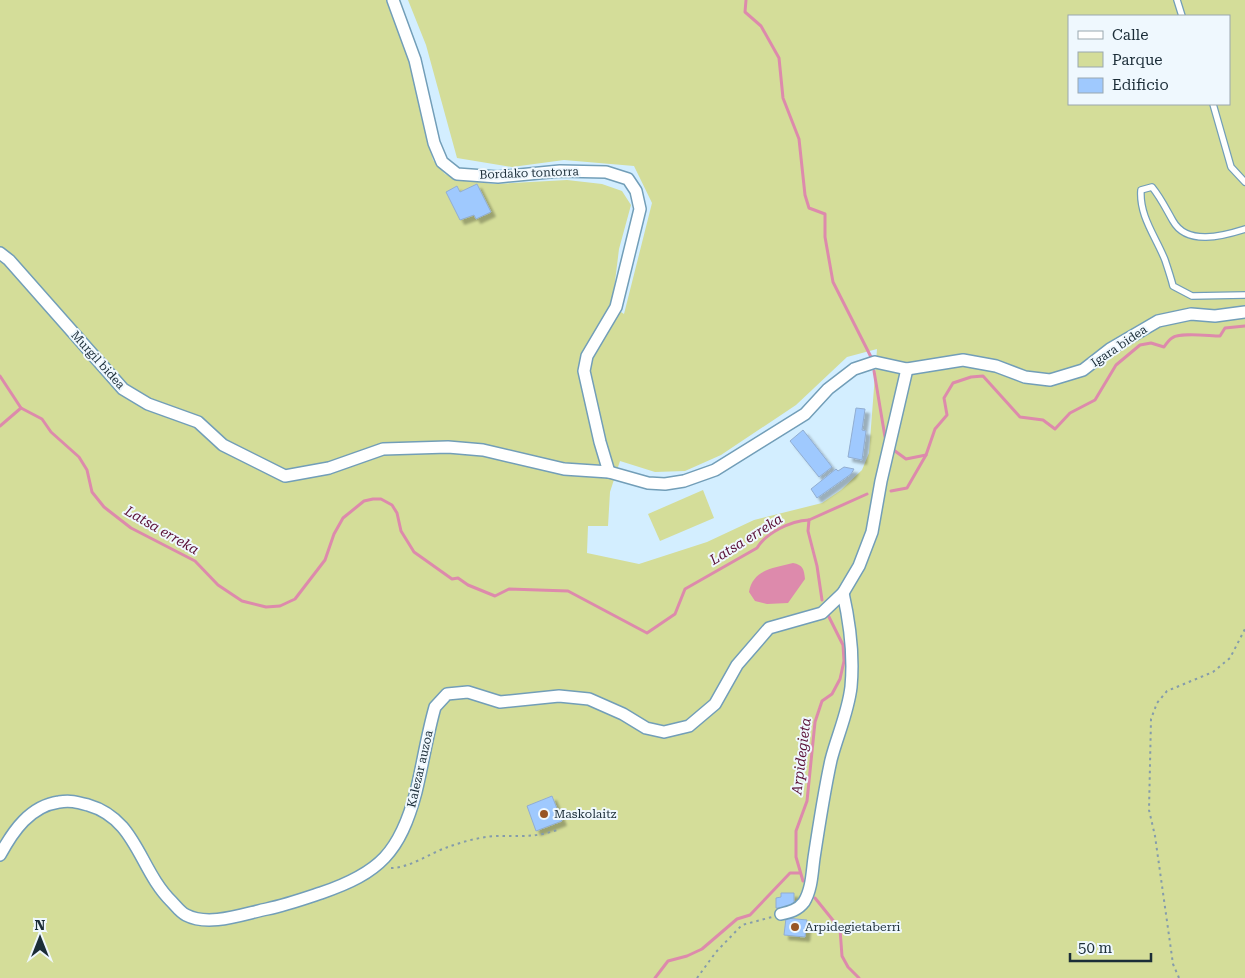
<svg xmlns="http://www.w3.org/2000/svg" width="1245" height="978" viewBox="0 0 1245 978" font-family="'Roboto Serif',serif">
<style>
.green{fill:#d4dd99;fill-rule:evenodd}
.water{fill:#dd8aac}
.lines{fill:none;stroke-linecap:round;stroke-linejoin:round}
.stream{stroke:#dd8aac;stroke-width:3}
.building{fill:#9fc9fe;stroke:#91add1;filter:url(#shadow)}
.lane-casing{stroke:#729eb8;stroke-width:8}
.street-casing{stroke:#729eb8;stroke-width:14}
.path{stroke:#859cab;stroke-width:2;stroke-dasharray:2.5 4;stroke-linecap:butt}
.lane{stroke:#fff;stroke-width:5.5}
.street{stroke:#fff;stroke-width:11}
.poi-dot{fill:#985524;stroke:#eff8fe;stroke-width:2}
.labels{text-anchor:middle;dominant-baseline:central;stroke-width:4;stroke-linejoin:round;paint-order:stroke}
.street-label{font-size:12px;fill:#1b2d38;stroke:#eff8fe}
.poi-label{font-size:12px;fill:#1b2d38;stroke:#eff8fe;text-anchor:start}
.water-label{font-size:14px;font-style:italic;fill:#5a1036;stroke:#eff8fe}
</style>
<defs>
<filter id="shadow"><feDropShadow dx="4.5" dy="4.5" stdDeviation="1" flood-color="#0004"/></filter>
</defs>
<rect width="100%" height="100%" fill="#d3eeff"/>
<g class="green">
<path d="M0 0H386L410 64 433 160 445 174 459 180 495 184 567 180 602 184 622 191 631 205 619 249 612 306 624 314 652 203 634 166 564 160 512 167 457 158 426 45 408 0H1245V978H0ZM1069 16H1229V104H1069ZM877 349 869 453 862 470 841 490 822 503 754 520 707 542 639 564 587 553 588 526H608L610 492 620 461 655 472 685 471 721 455 796 405 847 357Z"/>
<polygon points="703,490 714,518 660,541 648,514"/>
</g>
<path class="water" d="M793 563C803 565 804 569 805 579L788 603 767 604 755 601 749 592C753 569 774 568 793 563Z"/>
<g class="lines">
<g class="stream">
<polyline points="746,0 745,12 761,26 779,58 783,98 799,139 805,195 809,208 825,214 825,237 833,282 871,357"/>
<polyline points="874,371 885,437"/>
<path d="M0 376 21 408 42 419 51 432 79 457 87 470 92 492 104 507 131 528 195 561 218 585 242 601 266 607 280 606 295 599 325 560 334 534 343 518 364 501 373 499H381L392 505 397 513 401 531 414 552 452 579 458 578 468 585 495 596 509 589 568 591 647 633 675 614 685 589 757 548C766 533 790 521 809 520L867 494"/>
<polyline points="0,426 21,408"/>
<polyline points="895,451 906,459 926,455"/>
<path d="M891 491 907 488 926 455 935 429 947 415 944 398 953 383 971 377 983 376 1020 417 1043 420 1055 429 1070 413 1095 400 1116 365 1140 345 1151 343 1164 347C1166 344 1169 340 1172 338 1180 332 1209 336 1220 336L1225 328 1245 326"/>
<polyline points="809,520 808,531 817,566 822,600"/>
<polyline points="803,881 796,857 796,831 807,801 815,722 822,701 832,694 840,679 844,661 843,645 828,615"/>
<polyline points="815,898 840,929 842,956 848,967 859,978"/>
<polyline points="655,978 668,961 687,956 702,949 737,919 750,915 790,873 800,873"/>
</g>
</g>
<g class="building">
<polygon points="477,184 491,212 476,219 474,215 460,220 446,192 457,186 460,192"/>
<polygon points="856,408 865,409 862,430 866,431 862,460 848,457"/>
<polygon points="803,430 832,467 819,477 790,441"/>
<polygon points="844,467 854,469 851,474 817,498 811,489 836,469 838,471"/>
<polygon points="552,796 562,821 536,831 527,806"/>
<polygon points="781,893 794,893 794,908 776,908 776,898 781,897"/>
<polygon points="786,918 807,920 805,937 784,935"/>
</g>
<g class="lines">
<defs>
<g id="lane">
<polyline points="1177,0 1182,16"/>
<polyline points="1213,104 1231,167 1245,182"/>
<path d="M1245 229C1223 236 1187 246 1173 221 1166 209 1161 198 1152 187L1141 190C1139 216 1156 237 1165 260 1168 269 1171 278 1173 286L1192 296 1245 295"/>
</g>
<g id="street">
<polyline points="393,0 415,60 434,143 442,162 457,174 498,177 560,171 606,172 628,179 636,191 640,209 616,307 587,356 584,371 600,442 609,472"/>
<polyline points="0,253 9,260 123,389 148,404 198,422 223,445 285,476 329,468 383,449 448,447 483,450 564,469 609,472 648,483 665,484 684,481 715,470 805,414 828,389 854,369 875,362 907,369 963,360 996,366 1025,377 1050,380 1083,370 1110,349 1158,321 1191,314 1215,316 1245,312"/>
<path d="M0 855C13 831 30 806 59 802 70 800 77 802 88 805 137 819 139 870 172 902 176 906 180 912 186 915 209 927 243 914 267 909 286 905 303 899 321 893 380 873 400 852 416 792 423 763 427 735 435 707L447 694 468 692 500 702 559 696 589 699 623 714 646 728 664 732 689 726 715 704 737 665 769 628 822 613 843 593 859 566 872 532 881 481 907 369"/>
<path d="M781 914C790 912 798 910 804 902 812 889 812 872 814 858 819 825 824 792 831 760 837 736 848 713 851 687 854 655 850 624 843 593"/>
</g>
</defs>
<use href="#lane" class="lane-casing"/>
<use href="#street" class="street-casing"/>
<g class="path">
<path d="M391 868C410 868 430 853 448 847 465 841 486 835 504 836 525 836 536 837 557 830"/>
<polyline points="697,978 716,952 742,925 772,917"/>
<polyline points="1179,978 1173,964 1155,836 1149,810 1151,719 1157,703 1167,691 1213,672 1230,658 1245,629"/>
</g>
<use href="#lane" class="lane"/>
<use href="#street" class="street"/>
</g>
<g class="poi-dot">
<circle cx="544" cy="814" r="5"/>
<circle cx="795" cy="927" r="5"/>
</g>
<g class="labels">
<g class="street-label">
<text transform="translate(529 173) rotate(-2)">Bordako tontorra</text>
<text transform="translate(1119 346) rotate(-34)">Igara bidea</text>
<text transform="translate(98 360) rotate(48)">Murgil bidea</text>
<text transform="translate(420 769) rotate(-77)">Kalezar auzoa</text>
</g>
<g class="poi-label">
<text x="554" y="814">Maskolaitz</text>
<text x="805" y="927">Arpidegietaberri</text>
</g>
<g class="water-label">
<text transform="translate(162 530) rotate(30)">Latsa erreka</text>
<text transform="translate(746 539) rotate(-32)">Latsa erreka</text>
<text transform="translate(801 756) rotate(-83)">Arpidegieta</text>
</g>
</g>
<rect x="1068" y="15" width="162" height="90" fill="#eff8fe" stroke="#9aa7af"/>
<rect x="1078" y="31" width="25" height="8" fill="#ffffff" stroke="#9aa7af"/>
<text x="1112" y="40" font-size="15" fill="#1b2d38">Calle</text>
<rect x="1078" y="52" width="25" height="15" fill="#d4dd99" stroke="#9aa7af"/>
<text x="1112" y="65" font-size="15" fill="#1b2d38">Parque</text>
<rect x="1078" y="78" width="25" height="15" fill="#9fc9fe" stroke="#9aa7af"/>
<text x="1112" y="90" font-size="15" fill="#1b2d38">Edificio</text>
<g transform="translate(40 938)" stroke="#eff8fe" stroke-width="4" paint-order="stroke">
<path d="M0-4L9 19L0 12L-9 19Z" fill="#1b2d38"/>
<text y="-8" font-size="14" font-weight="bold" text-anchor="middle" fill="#1b2d38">N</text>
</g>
<path d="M1070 953v8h81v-8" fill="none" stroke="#1b2d38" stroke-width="2.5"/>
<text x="1078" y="953" font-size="15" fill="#1b2d38" stroke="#eff8fe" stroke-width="4" paint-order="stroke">50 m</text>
</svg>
